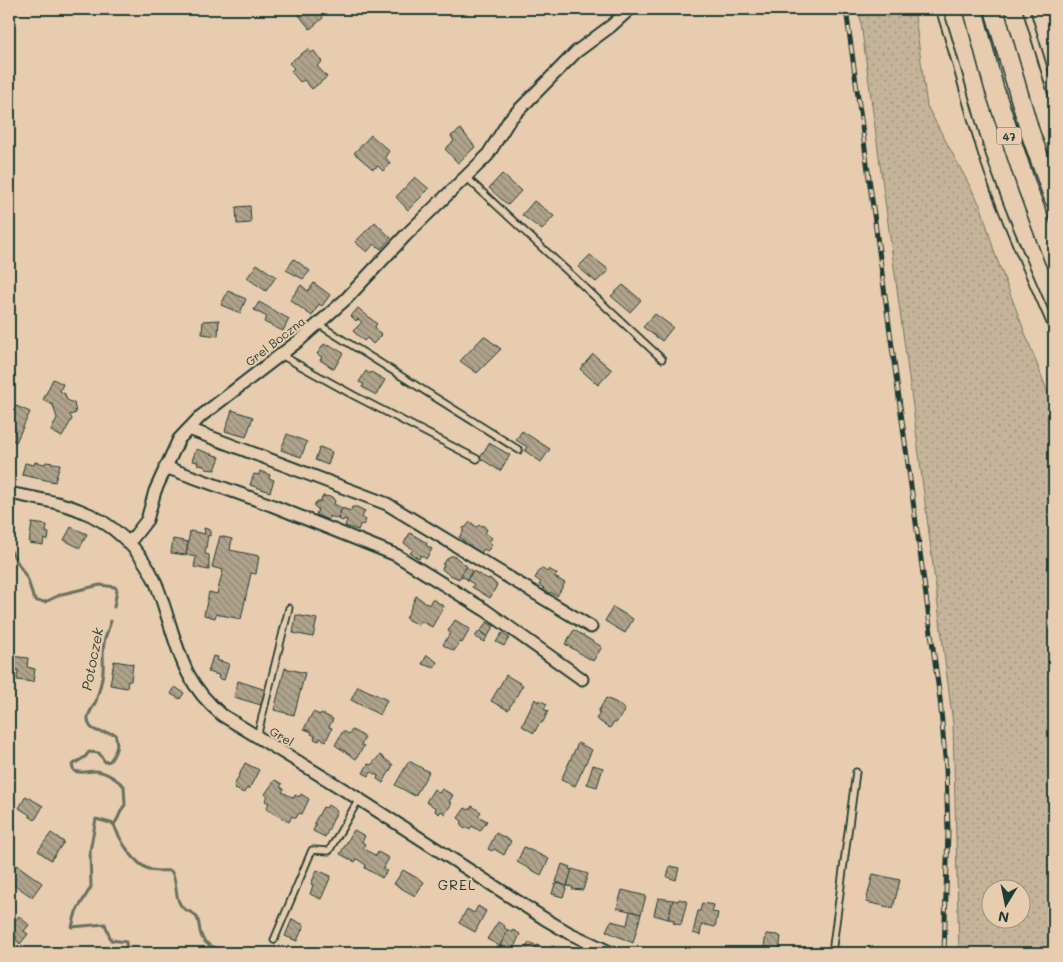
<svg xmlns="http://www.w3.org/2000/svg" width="1063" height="962" viewBox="0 0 1063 962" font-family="Mali,sans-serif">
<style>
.grass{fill:url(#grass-dots);stroke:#727867;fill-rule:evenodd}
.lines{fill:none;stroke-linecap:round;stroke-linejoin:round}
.stream{stroke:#687160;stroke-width:3}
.building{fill:url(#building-back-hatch);stroke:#1f3d34}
.service-casing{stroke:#1f3d34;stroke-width:9}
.minor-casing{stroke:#1f3d34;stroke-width:15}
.primary-casing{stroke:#1f3d34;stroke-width:21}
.service{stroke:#e7ccaf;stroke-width:5.5}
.minor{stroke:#e7ccaf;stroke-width:11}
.primary{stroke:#e7ccaf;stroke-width:18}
.rail-casing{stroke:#1f3d34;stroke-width:5}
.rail{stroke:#e7ccaf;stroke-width:3;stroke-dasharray:9;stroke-linecap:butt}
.labels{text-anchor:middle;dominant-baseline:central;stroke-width:4;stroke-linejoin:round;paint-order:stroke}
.shield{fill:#e7ccaf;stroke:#5b6859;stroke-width:1}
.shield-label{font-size:11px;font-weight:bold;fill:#1f3d34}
.street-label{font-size:12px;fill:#1f3d34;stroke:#e7ccaf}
.water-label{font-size:14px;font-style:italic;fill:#2b463b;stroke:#e7ccaf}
.neighbourhood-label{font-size:14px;letter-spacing:1px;fill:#1f3d34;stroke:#e7ccaf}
</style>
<defs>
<pattern id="grass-dots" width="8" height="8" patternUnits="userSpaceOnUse" patternTransform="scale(1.25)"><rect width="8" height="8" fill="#c6b49a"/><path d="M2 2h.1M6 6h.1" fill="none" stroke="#a0947e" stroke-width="1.8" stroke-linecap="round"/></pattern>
<pattern id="building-back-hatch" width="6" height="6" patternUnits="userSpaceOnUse" patternTransform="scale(1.25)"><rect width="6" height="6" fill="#b0a38c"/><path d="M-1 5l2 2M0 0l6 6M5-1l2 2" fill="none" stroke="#8f8673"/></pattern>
</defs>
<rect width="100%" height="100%" fill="#e7ccaf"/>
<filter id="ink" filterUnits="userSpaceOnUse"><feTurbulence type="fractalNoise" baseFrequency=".02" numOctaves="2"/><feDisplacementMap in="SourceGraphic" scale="10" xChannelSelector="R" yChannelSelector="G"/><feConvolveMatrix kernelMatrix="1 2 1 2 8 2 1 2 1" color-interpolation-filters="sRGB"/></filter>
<g filter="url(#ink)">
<path class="grass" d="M859 9H914L927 106 981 207 995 254 1054 409V953H959L953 724 913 407ZM990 890H1020V920H990Z"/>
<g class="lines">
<g class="stream">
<polyline points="9,548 28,580 33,597 37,601 45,602 62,594 100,585 115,587 117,590 114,607"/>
<path d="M111 621C109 628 105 636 104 643 102 652 104 661 103 671 102 680 99 692 96 701 93 709 84 716 90 726 94 733 107 732 115 734 119 745 116 752 110 761L105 762 99 753 89 752 85 757 72 765 74 771C84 774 86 771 95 771 106 771 116 779 124 786L125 805C119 811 120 818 114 824"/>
<polyline points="114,824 96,819 90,851 91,887 76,912 72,927 105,924 111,940 126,942 127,953"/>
<path d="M114 825C120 840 134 865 151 870 157 872 164 870 171 871 178 881 174 894 180 904 183 911 192 911 196 916 199 920 199 926 200 931 203 948 217 947 230 953"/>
</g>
</g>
<g class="building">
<polygon points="302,9 318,9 323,18 310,29 298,14 303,10"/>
<polygon points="308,49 311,53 314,51 322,62 317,66 327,77 312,89 304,80 300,82 291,71 294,68 289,63"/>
<polygon points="461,129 475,147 458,163 445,149 454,141 451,136"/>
<polygon points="371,135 389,151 385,157 390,163 383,171 378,166 373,169 354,153"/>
<polygon points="502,174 521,191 508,205 489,188"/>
<polygon points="415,177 429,189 408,210 396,197"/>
<polygon points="534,201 554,216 542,230 522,215"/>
<polygon points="250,206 251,223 237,224 236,207"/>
<polygon points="375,222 391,238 381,249 374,244 367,252 355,242"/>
<polygon points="590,255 609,270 596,282 578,267"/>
<polygon points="294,259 310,271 303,279 286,270"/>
<polygon points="257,264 276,277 266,291 247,278"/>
<polygon points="314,283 330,295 322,306 319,304 312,316 290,300 301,285 308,291"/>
<polygon points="623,285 641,300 630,312 611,296"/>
<polygon points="228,291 246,299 240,313 221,305"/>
<polygon points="259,302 289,319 283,331 264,322 267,317 254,310"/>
<polygon points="358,308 377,324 375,326 376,329 382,335 373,344 367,338 364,341 353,331 362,322 358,319 356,321 351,316"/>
<polygon points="655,314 673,327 662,341 643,327"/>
<polygon points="219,320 218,336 202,334 203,321"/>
<polygon points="484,336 501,349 477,373 460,361"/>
<polygon points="324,344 329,347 330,345 343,353 334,369 320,360 322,357 317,354"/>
<polygon points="593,354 612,370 598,385 580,369"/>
<polygon points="366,371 370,374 371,372 385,380 376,395 362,387 364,384 359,382"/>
<polygon points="53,379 63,384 60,391 65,394 67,400 74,403 76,413 70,415 72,419 62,437 51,431 57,418 53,405 43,400"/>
<polygon points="14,405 30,412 16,442 9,438 9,415"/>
<polygon points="232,410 253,417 246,437 225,431"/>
<polygon points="522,431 550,449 541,462 525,451 527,447 516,440"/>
<polygon points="287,434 307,442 301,457 281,450"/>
<polygon points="489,443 510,455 500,471 480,458"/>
<polygon points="320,447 332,452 328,465 315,460"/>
<polygon points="196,449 220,457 215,470 205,469 206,467 197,464 198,462 192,461"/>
<polygon points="35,462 45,464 46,462 60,464 55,482 22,475 25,463 34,465"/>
<polygon points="260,471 270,475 269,478 274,480 270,492 250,485 254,474 259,475"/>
<polygon points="323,496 332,497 335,501 334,504 342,508 338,519 330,516 328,520 316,515 318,509 314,506 316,502 320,502"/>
<polygon points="352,507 357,507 365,511 362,517 366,520 364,524 360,525 358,530 345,526 347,520 344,519 343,521 338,519 342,508 351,511"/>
<polygon points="470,522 477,527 479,525 484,526 487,530 485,533 492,538 489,542 492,544 490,548 487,551 484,549 481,553 475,549 474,550 464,543 465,542 459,537 463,532 463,528 466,527"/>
<polygon points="32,523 47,525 46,532 49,533 48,540 44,539 43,545 29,543"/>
<polygon points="71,527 87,534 80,548 64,540"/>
<polygon points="204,528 210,530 210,536 208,535 205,554 209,555 209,570 194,567 196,557 186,555 190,531 205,534"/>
<polygon points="410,533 427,543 426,545 432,549 426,559 421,555 419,559 410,553 413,550 404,543"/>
<polygon points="220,536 232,539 230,550 259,556 256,574 251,573 241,619 216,614 215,618 204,615 209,592 217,594 223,570 212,567"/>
<polygon points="173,539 188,542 186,555 171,553"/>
<polygon points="450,556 454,556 467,566 459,579 448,574 442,569 444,565 442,564"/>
<polygon points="466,567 472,571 467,579 461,576"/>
<polygon points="541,568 547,572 549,569 557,574 555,577 565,583 557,596 550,592 549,594 542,591 544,588 539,585 541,582 535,578"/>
<polygon points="473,571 488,579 490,578 497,585 490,598 472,587 474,584 467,580"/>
<polygon points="416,596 429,605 432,599 444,606 432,627 421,621 419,625 406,619"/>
<polygon points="613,607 633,619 625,633 605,621"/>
<polygon points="296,615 317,619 313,637 293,633"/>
<polygon points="455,620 470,629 462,643 460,642 454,651 443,645 450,633 448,631"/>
<polygon points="487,622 494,626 488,636 480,632"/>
<polygon points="574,630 602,647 593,661 565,644"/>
<polygon points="479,631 487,637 484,642 475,637"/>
<polygon points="502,633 509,638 504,646 496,642"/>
<polygon points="427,655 437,662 434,668 422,664"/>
<polygon points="10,656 28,658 27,667 35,669 33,682 17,680 18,670 9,668"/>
<polygon points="213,656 218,657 217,660 229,664 224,680 218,678 219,675 208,672"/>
<polygon points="114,661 133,664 131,681 128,681 127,688 110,685"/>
<polygon points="285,668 305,673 294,715 274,710"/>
<polygon points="506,675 523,685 508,710 491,701"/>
<polygon points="238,681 266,690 261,705 234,697"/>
<polygon points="358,686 387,700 380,715 351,700"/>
<polygon points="175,687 184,693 180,699 171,694"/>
<polygon points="606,698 617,703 625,710 616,723 614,722 610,728 596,719 600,713 598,712"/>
<polygon points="535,699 538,702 539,700 547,704 544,709 548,711 543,722 539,724 534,733 522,726"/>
<polygon points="313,712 320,715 321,713 333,719 329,727 332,728 326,741 320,738 319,741 314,739 315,736 311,734 312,732 304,729"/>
<polygon points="352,730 365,737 361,745 364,746 356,759 335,745 343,731 349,734"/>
<polygon points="578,743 592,750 575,786 561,780"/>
<polygon points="380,755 393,765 383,783 377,779 378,776 371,772 369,776 363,773 368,764 371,765"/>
<polygon points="409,761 429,772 415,796 395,785"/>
<polygon points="245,763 259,770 249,789 247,788 244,793 235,789 236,787 234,786"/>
<polygon points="593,765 603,768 597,787 587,784"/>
<polygon points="275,780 282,784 280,787 284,789 282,792 294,798 295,795 299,797 301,794 309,799 302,814 299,813 296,818 292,816 289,822 266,809 269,803 265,801 268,796 265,794"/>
<polygon points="434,789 439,793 442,789 453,795 449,802 452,803 445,814 441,811 439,814 435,811 436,808 426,802"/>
<polygon points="26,796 43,806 35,820 29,816 30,815 19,808"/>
<polygon points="328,805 337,811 325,837 313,831 316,824 314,823 323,807 326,808"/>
<polygon points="472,806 481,812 478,816 487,821 480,831 472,826 470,829 467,827 465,829 461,826 462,821 458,818 465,808 469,810"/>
<polygon points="354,830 365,836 362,842 365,844 363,848 376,856 378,852 389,858 383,869 387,871 382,878 365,868 366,865 357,859 355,862 340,854"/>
<polygon points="51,833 64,842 51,860 38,851"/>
<polygon points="496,833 511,841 504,855 494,849 492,851 488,849"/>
<polygon points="524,847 549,859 541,875 517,862"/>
<polygon points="562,864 570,867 569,869 572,870 567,886 556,882"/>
<polygon points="17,865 42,883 32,897 9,881 9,877"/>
<polygon points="670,866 679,868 676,880 667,877"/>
<polygon points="572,869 588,874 583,890 572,889 573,887 567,886"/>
<polygon points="317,870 331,876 321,899 310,894 313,885 311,884"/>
<polygon points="403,870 424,882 415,896 394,884"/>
<polygon points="873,874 900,880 893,908 866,902"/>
<polygon points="557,883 567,886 563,897 552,894 555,884 557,885"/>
<polygon points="622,890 646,896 641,914 617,908"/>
<polygon points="658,898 673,900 668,919 654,915"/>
<polygon points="679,899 687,901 681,925 673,923 674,920 668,919 673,900 678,901"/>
<polygon points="702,903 714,905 712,912 718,913 715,927 702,924 700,935 693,933 698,911 700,911"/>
<polygon points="478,906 486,911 475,932 459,923 467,909 474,913"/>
<polygon points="630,911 641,914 633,943 606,931 611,921 627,925"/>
<polygon points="19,916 29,925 24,931 28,934 20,944 15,939 17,937 9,930 9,928"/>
<polygon points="292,919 304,925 297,941 285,936"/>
<polygon points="498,922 505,926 504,928 508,930 500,946 487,939"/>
<polygon points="508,930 512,932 513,930 520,934 512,952 500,946"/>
<polygon points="766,934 778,935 781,937 779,952 782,953 763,953"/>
<polygon points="529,942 535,945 531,953 523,953"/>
<polygon points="537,945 549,951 552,946 560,950 558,953 532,953"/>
</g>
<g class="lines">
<defs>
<g id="service">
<path d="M939 9C955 57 967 107 982 155 1002 216 1029 274 1054 332"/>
<polyline points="1026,9 1054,102"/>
<polyline points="466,177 662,359"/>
<polyline points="318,324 519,450"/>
<polyline points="281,355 353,395 477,459"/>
<polyline points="257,737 289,608"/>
<polyline points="274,940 312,850 329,851 359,799"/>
<polyline points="832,953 856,772"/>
</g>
<g id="minor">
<polyline points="189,429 387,504 591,627"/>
<polyline points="165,467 271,505 396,555 485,610 582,679"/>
<path d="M9 493C32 498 57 501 79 510 112 522 141 550 155 581 161 595 165 610 170 625 182 664 190 688 222 715L359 799 545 919 569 933 612 953"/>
<polyline points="129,543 147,520 155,491 179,439 201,416 301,339 346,299 405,236 487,156 510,119 576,52 611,26 630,9"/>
</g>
<g id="primary">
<polyline points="973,9 994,88 1027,187 1054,260"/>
<polyline points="994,9 1030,132 1054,199"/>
</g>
</defs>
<use href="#service" class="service-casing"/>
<use href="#minor" class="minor-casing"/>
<use href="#primary" class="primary-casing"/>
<use href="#service" class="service"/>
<use href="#minor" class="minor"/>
<use href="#primary" class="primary"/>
<defs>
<polyline id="rail" points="846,9 940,699 946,769 948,831 944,953"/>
</defs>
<use href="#rail" class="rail-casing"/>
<use href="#rail" class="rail"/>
</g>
</g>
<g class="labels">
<rect class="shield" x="996.5" y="127.5" width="25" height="17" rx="4"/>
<g class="shield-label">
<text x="1009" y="136">47</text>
</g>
<g class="street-label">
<text transform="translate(275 341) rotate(-38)">Grel Boczna</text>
<text transform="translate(282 736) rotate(31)">Grel</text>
</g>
<g class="water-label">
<text transform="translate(92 659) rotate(-79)">Potoczek</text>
</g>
<g class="neighbourhood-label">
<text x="457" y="884">GREL</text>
</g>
</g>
<rect width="1063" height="962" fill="none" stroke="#e7ccaf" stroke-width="30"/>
<rect x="15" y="15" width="1033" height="932" fill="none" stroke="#1f3d34" stroke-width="2" filter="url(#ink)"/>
<g transform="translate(1006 904) rotate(190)"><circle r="24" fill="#e7ccaf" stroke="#97937e"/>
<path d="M0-4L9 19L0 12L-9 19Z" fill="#1f3d34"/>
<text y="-8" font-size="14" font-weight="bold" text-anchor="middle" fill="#1f3d34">N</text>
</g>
</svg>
